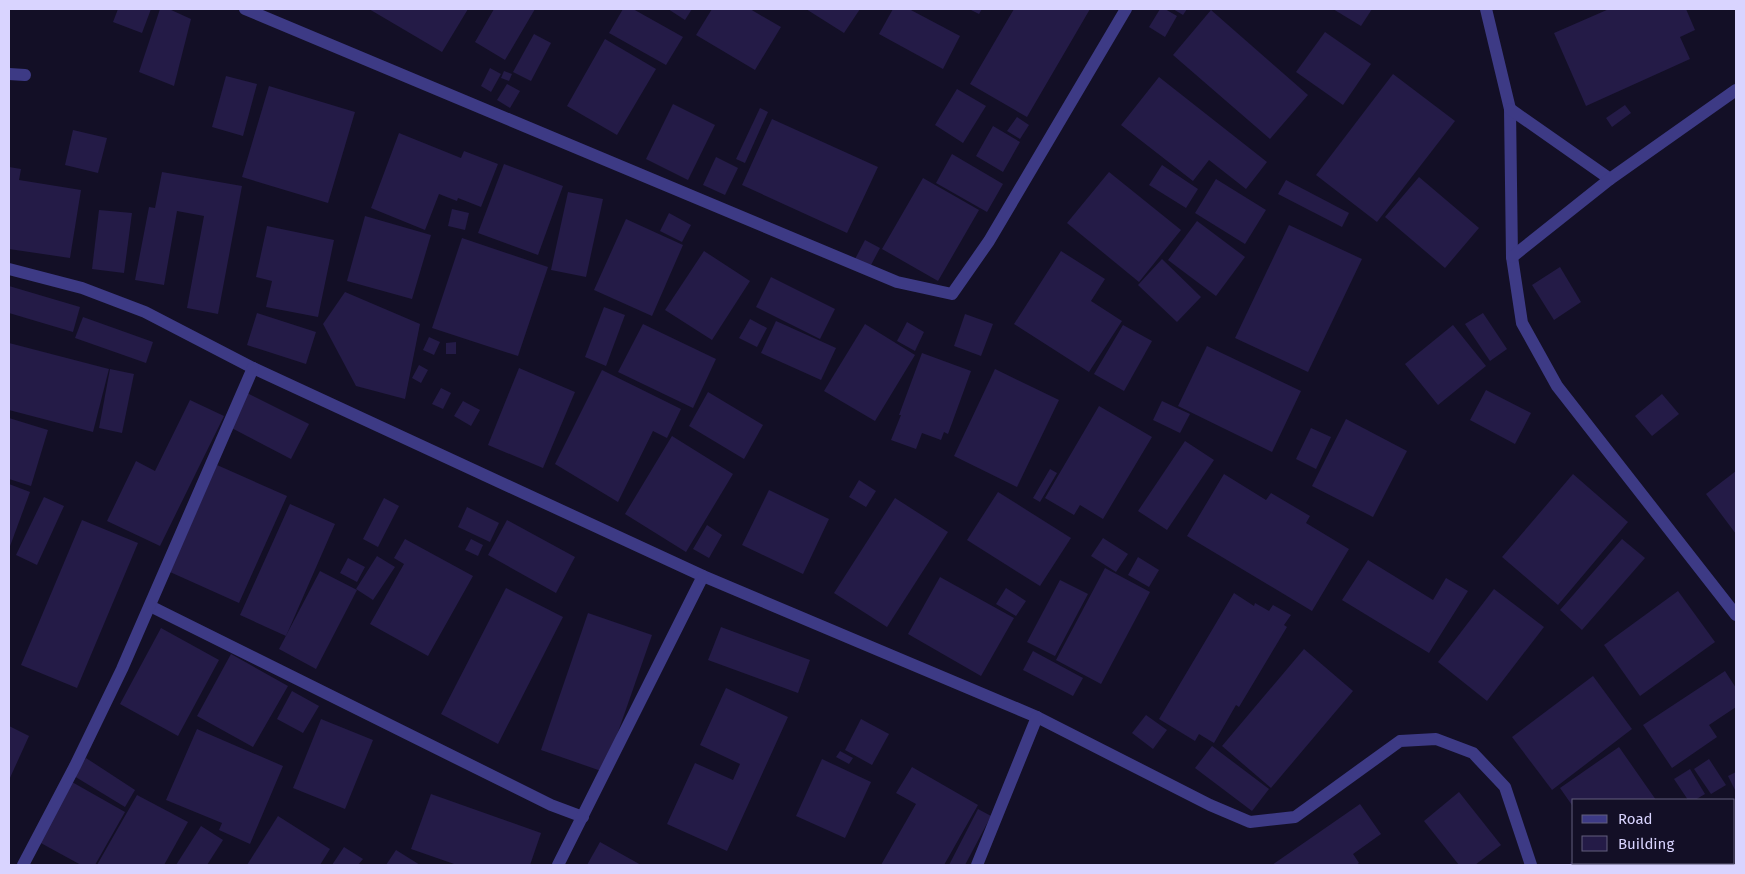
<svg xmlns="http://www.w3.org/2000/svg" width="1745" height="874" viewBox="0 0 1745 874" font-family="'Fira Sans',sans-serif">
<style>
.building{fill:#241b47}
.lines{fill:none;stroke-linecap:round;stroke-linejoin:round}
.service{stroke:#3d3a85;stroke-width:12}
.minor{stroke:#3d3a85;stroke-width:12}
</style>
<rect width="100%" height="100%" fill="#130f26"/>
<g class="building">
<polygon points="118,9 151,9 142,33 113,22"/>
<polygon points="160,9 169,9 191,19 174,86 139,72"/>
<polygon points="369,9 468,9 442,52"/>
<polygon points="494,9 535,9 505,60 475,42"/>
<polygon points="623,9 633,9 683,37 666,65 609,33"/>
<polygon points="668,9 692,9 685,20"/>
<polygon points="712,9 750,9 781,27 755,70 696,35"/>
<polygon points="806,9 860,9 844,33"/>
<polygon points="893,9 909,9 960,36 943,69 879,34"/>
<polygon points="969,9 982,9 979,14"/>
<polygon points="1014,9 1090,9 1027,117 970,84"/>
<polygon points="1160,9 1165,9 1177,16 1165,37 1149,27"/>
<polygon points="1173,9 1187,9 1183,15"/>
<polygon points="1333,9 1372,9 1361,26"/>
<polygon points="1609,9 1686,9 1695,30 1680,37 1690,59 1586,106 1554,33"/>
<polygon points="1211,10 1308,95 1270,139 1173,55"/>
<polygon points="1325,32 1371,64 1343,105 1296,72"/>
<polygon points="534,34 551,43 531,81 513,72"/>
<polygon points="605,39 656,69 617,135 567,106"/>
<polygon points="490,68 501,74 491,92 481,86"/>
<polygon points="504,71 512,74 509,81 501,78"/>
<polygon points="1393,74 1455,121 1377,222 1316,175"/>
<polygon points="226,76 257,84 243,136 212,127"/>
<polygon points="1159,77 1267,162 1246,189 1209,160 1193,181 1121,125"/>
<polygon points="507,84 520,91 510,108 497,100"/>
<polygon points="269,86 355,112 328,203 242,177"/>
<polygon points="957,89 986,106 963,143 935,125"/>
<polygon points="673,104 715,125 688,180 646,159"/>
<polygon points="1625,105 1631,113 1612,127 1606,118"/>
<polygon points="760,108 768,112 745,163 736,159"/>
<polygon points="1017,117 1029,125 1020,139 1007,131"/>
<polygon points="772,119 878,167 847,233 742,185"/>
<polygon points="993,126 1020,142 1003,172 976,156"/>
<polygon points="73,130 107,138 98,173 65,165"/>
<polygon points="399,133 461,158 464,151 498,164 481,207 458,198 457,201 439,194 425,230 371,208"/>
<polygon points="952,154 1003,184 987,212 936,183"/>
<polygon points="716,157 738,168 725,195 703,185"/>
<polygon points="504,164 563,186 538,255 478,233"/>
<polygon points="1162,165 1198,189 1186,208 1149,185"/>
<polygon points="9,167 21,169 19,180 81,190 70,258 9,249"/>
<polygon points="162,172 242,186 218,314 187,308 204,216 177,211 164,285 135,280 149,207 155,208"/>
<polygon points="1109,172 1181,230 1139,282 1067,223"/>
<polygon points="1419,177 1479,228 1445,268 1385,217"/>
<polygon points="923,178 979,210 938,281 882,249"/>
<polygon points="1216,179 1266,210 1245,244 1195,213"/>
<polygon points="1286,180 1349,213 1342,227 1278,194"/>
<polygon points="568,192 603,199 586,277 551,270"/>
<polygon points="452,209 469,213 465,230 448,226"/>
<polygon points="99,210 132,213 124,273 92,269"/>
<polygon points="669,213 691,225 682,242 660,231"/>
<polygon points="365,216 431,235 412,299 347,281"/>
<polygon points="626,219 683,245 652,316 594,290"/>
<polygon points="1197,221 1245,257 1216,296 1168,260"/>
<polygon points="1289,225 1362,259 1308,372 1235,338"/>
<polygon points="267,226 334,240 318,317 266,307 272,281 256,277"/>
<polygon points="462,238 548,267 518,356 432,328"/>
<polygon points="865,240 880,248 870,267 855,259"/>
<polygon points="704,251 750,281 712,340 665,310"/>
<polygon points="1061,251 1105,279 1091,301 1122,321 1089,372 1014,324"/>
<polygon points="1162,259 1201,297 1177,322 1138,285"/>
<polygon points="1560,267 1581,302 1554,320 1532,285"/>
<polygon points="771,277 835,309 820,339 756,307"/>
<polygon points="9,286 80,307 73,332 9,313"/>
<polygon points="345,292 420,324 405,399 356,386 323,324"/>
<polygon points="604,307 625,315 606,366 585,357"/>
<polygon points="257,313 316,332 306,364 247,345"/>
<polygon points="1483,313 1507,349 1490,361 1465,324"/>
<polygon points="965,314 993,324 981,356 954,346"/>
<polygon points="83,317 153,342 146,363 75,338"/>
<polygon points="750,319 767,328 757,347 739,338"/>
<polygon points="776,321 836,348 821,380 761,353"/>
<polygon points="907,322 924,332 915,351 897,341"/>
<polygon points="643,324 716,359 693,408 618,372"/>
<polygon points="865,324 915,355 875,421 824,391"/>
<polygon points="1123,325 1152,341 1124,391 1094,374"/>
<polygon points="1453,325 1486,366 1438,405 1405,364"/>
<polygon points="429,337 440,342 434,355 423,350"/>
<polygon points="456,342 456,354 446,354 446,343"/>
<polygon points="9,343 109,369 93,432 9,410"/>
<polygon points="1207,346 1301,391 1272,452 1178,406"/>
<polygon points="922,353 971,371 948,434 944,432 941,440 922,433 916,449 891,440 901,415 899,415"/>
<polygon points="419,365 428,370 421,383 412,378"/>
<polygon points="519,368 575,392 543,468 488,445"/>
<polygon points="110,369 134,374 122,433 99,428"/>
<polygon points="995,369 1059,400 1017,487 954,456"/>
<polygon points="602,370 681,409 667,438 653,431 618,502 555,464"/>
<polygon points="441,388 451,393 443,409 432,404"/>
<polygon points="241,390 309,424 291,459 224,424"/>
<polygon points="1486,390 1531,413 1515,444 1470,420"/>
<polygon points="708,392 763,425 744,459 689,426"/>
<polygon points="1662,394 1679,414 1652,436 1635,416"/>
<polygon points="190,400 224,416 160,546 107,521 136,461 155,471"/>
<polygon points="463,401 480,410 471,426 454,416"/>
<polygon points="1162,401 1190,414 1180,433 1153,420"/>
<polygon points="1099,406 1152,437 1103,519 1080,505 1074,515 1045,498"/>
<polygon points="9,418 48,430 31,486 9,479"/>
<polygon points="1346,419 1407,451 1373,517 1312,486"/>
<polygon points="1311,428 1331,437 1316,469 1296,459"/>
<polygon points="672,436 733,474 686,552 625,514"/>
<polygon points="1185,441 1214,460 1167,530 1138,511"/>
<polygon points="217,465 287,496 239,603 170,572"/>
<polygon points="1050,469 1057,473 1040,502 1033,498"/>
<polygon points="1736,471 1736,534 1706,494"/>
<polygon points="1224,474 1266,500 1271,493 1310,516 1306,523 1349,549 1312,611 1187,536"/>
<polygon points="1573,474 1628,522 1558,605 1502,557"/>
<polygon points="859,480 876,491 866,507 849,497"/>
<polygon points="9,484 30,492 9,549"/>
<polygon points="769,490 829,519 803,574 742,545"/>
<polygon points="998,492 1071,538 1040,586 967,540"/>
<polygon points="44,497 64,506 37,565 16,555"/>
<polygon points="384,498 399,506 378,547 363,539"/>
<polygon points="895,498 948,532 887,627 834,593"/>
<polygon points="290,504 335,524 286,636 240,615"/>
<polygon points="467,507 499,523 490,542 458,527"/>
<polygon points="82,520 138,543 77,688 21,665"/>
<polygon points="507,520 575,557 556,593 488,555"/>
<polygon points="707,525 722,535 709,558 693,549"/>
<polygon points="1103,538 1128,554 1116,572 1091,556"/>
<polygon points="405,539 473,576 428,656 370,624 404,564 394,558"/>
<polygon points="471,539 483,545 478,556 465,550"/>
<polygon points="1622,539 1645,558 1582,630 1560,610"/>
<polygon points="377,556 395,567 373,600 356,589"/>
<polygon points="1138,557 1159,570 1149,587 1128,575"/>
<polygon points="348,558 365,567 357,582 340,573"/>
<polygon points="1368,560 1433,600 1446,578 1468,591 1429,653 1342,600"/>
<polygon points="1105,568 1150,592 1101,684 1056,660"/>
<polygon points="320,571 357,590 316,669 279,649"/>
<polygon points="940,577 1014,618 981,676 908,634"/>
<polygon points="1060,580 1088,594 1055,656 1027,642"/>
<polygon points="506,588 563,617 498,744 441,714"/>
<polygon points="1006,588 1026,601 1016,616 996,604"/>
<polygon points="1494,589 1544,627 1487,701 1438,662"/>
<polygon points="1678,591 1715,642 1640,696 1604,645"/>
<polygon points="1234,593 1254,606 1255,603 1269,611 1273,605 1291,615 1284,625 1287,627 1239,707 1236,705 1214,743 1199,734 1195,741 1159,719"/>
<polygon points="588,613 652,635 604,772 541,750"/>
<polygon points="721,627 810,660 798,693 708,660"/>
<polygon points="161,628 219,660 178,736 120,704"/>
<polygon points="1304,649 1353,691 1271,788 1222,746"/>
<polygon points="1033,651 1083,678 1073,696 1023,670"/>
<polygon points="231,654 288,686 253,747 197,716"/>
<polygon points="1725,671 1736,688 1736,707 1709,725 1717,737 1672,768 1643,725"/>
<polygon points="1593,676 1632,729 1552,790 1512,737"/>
<polygon points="726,688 788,717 727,851 667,824 695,763 733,780 740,764 700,745"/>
<polygon points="292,691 319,706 303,733 277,719"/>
<polygon points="1146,715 1167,730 1153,749 1132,733"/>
<polygon points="321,719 373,740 345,809 293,788"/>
<polygon points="861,719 889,734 872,765 845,750"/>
<polygon points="9,726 29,736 9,780"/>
<polygon points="197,729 283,766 250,844 219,830 222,823 166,800"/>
<polygon points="1212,746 1269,789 1252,811 1195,768"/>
<polygon points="1619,747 1656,800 1574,800 1574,808 1560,788"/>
<polygon points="840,751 853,758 849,764 836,757"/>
<polygon points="86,758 135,790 125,807 74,776"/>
<polygon points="822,759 871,782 845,838 796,816"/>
<polygon points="1709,759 1726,785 1711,794 1694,769"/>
<polygon points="912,767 978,805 944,865 881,865 916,804 896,793"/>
<polygon points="1690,769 1705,794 1695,800 1688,800 1674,779"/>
<polygon points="1736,772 1736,792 1728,776"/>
<polygon points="72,782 125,812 95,865 81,865 39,842"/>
<polygon points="1459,792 1501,845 1475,865 1459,865 1424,821"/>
<polygon points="431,794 541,833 530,865 457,865 411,849"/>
<polygon points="137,795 188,822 164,865 97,865"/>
<polygon points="1360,804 1381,834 1353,854 1359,863 1356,865 1272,865"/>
<polygon points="978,809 991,816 965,865 949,865"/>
<polygon points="278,816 330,849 320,865 247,865"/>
<polygon points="201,826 223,840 207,865 176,865"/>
<polygon points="600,842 641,865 587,865"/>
<polygon points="344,847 363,859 358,865 332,865"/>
<polygon points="396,850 420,865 386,865"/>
<polygon points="1574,861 1574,863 1605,863 1606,865 1571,865 1570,863"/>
<polygon points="1616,863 1715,863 1716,865 1618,865"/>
</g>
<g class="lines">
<polyline class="service" points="9,74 25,75"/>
<g class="minor">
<polyline points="245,9 897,282 952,294 989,241 1126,9"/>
<polyline points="1486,9 1510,109 1512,257 1522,323 1557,386 1736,615"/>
<polyline points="1510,109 1610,179"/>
<polyline points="1512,257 1610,179 1736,90"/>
<polyline points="9,269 82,288 145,312 253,368 703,576 1037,717 1210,805 1250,822 1295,817 1400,741 1436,739 1473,753 1505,787 1531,865"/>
<polyline points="150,606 551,805 583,817"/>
<polyline points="23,865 75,766 122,669 253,368"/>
<polyline points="558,865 703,576"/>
<polyline points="977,865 1037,717"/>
</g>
</g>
<rect width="1745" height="874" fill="none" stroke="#d9d4ff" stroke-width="20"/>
<rect x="1572" y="799" width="162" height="65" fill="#130f26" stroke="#625e7d"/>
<rect x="1582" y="815" width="25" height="8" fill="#3d3a85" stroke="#625e7d"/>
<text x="1618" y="824" font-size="15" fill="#d9d4ff">Road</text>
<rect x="1582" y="836" width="25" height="15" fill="#241b47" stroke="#625e7d"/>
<text x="1618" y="849" font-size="15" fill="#d9d4ff">Building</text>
</svg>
